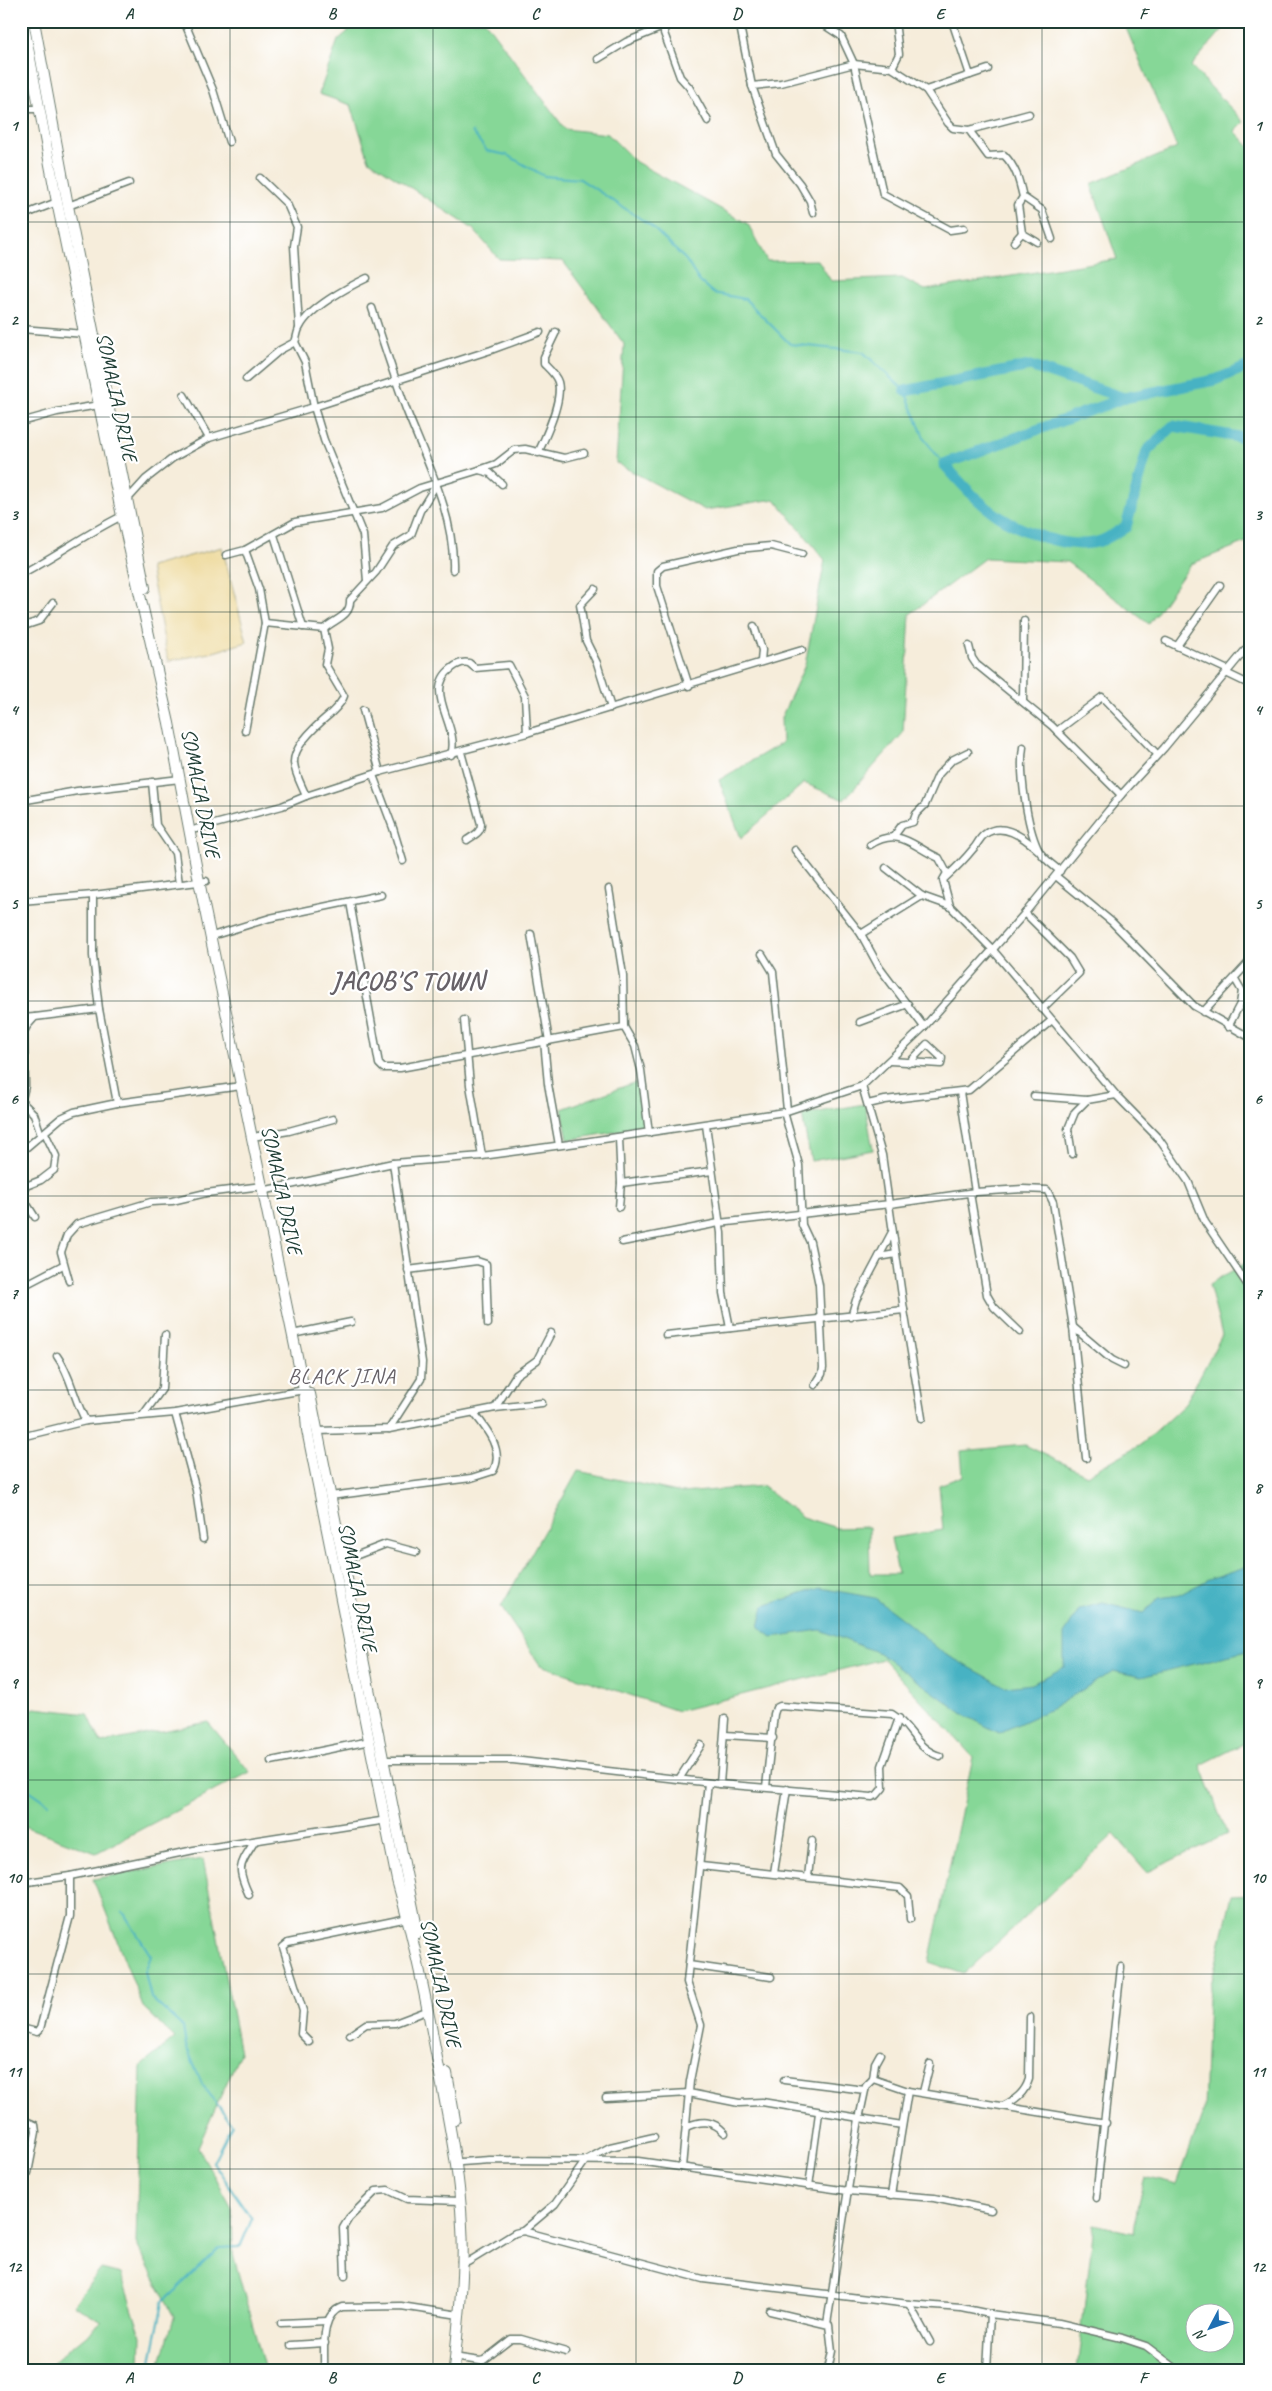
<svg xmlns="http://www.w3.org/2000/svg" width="1272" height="2391" viewBox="0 0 1272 2391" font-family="Caveat,sans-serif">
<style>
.green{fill:#86d797;stroke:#528a66;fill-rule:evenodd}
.sand{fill:#eeda9e;stroke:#868c69}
.water{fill:#46b2c3;stroke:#32787c}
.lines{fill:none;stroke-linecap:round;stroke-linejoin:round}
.stream{stroke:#46b2c3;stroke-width:2}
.river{stroke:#46b2c3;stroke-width:11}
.street-casing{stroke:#6a7b6e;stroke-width:9}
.primary-casing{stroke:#6a7b6e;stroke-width:12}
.street{stroke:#fff;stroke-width:6}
.primary{stroke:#fff;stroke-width:10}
.grid{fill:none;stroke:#1f3d34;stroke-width:1;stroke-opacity:0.55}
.labels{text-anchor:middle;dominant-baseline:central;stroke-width:4.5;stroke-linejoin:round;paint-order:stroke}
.street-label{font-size:21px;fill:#1f3d34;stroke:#fff}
.neighbourhood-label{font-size:22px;letter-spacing:1px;fill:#676268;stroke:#fff}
.district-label{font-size:26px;font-weight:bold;letter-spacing:1px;fill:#676268;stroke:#fff}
.neatline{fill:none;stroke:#1f3d34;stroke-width:2}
.grid-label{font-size:16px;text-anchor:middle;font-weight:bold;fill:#1f3d34}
</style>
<rect width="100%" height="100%" fill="#fff"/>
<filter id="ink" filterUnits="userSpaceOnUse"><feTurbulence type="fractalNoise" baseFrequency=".02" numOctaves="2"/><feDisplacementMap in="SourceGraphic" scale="10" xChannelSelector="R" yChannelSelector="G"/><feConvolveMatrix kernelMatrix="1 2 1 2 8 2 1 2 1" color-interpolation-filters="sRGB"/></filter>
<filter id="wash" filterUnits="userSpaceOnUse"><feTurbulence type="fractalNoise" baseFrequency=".0096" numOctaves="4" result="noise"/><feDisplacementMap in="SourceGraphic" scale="20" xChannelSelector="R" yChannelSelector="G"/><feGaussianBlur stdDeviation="1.12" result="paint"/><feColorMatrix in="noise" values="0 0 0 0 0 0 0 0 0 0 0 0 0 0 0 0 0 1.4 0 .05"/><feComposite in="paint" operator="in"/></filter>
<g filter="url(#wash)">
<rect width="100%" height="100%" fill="#f6eddb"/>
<g class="green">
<polygon points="360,21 485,21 565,129 608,134 636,162 748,224 767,261 818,260 831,281 902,278 925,290 1117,259 1091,184 1177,148 1123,21 1230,21 1191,66 1244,122 1235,131 1251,148 1251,540 1191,564 1149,624 1067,562 985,558 910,614 903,733 844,800 804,783 741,838 719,780 782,743 781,718 805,665 825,560 775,499 705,510 616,463 624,344 563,261 499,259 473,229 369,160 351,105 319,94 338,40"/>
<polygon points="639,1081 645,1127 568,1140 562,1109"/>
<polygon points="865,1104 873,1150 811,1161 802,1115"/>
<polygon points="1251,1260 1251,1740 1201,1765 1227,1834 1147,1872 1114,1834 964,1974 929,1962 973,1757 883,1659 678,1711 540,1665 501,1607 578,1471 682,1493 763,1486 802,1517 837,1528 869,1527 870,1574 898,1574 891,1538 943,1530 939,1485 963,1476 961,1451 1025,1445 1087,1475 1143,1443 1185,1404 1222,1335 1209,1284"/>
<polygon points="35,1708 88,1714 101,1743 208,1722 250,1772 96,1853 21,1825 21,1714"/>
<polygon points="203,1859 240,2053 198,2147 232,2208 233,2254 265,2370 159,2370 174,2317 136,2243 141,2066 175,2038 143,2007 93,1879"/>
<path d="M1251 1894V2370H1077L1094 2224 1134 2233 1138 2202 1145 2177 1177 2185 1204 2110 1208 1997 1232 1895ZM1194 2314H1224V2344H1194Z"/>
<polygon points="101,2269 121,2274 141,2336 140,2366 141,2370 44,2370 102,2322 73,2305"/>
</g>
<polygon class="sand" points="222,547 247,642 210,653 168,661 150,567"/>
<polygon class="water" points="1251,1565 1251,1650 1141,1677 1113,1671 1053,1708 999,1733 965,1715 879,1653 820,1630 772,1637 759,1627 764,1606 820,1588 875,1598 909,1624 943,1653 1006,1687 1032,1684 1064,1667 1064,1634 1080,1609 1103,1603 1143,1613 1159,1598 1179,1595 1209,1579"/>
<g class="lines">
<g class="stream">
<polyline points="472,132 487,151 507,155 544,176 580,179 650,225 686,260 699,281 713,293 745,299 790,344 863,352 905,391 925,440 944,464"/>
<polyline points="21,1758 29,1790 48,1803"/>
<polyline points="123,1912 151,1956 145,1972 151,1998 183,2027 186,2046 202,2084 232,2124 213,2162 252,2219 240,2247 219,2248 163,2302 150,2366 151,2370"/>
</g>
<g class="river">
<path d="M1251 365 1215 380 1124 398 944 464C959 481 973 497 990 510 1016 530 1071 553 1103 540 1111 537 1118 531 1126 527L1147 451 1173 426 1251 439"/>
<polyline points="905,391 1030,366 1124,398"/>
</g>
</g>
</g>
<g filter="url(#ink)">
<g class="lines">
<defs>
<g id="street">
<polyline points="184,21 213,90 229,142"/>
<polyline points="665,21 664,33 680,77 689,87 708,121"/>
<polyline points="739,21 752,86 776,154 800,184 810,201 813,213"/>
<polyline points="818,21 841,36 854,64 883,194 950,230 964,228"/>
<polyline points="952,21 970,75"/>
<polyline points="598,59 626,42 663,27"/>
<polyline points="892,68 899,54 895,21"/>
<path d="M752 86 781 83 854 64 892 68 926 90 948 123 953 128 969 130 988 156 1004 155C1016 167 1019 180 1023 197L1018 205 1022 233"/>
<polyline points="926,90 988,69"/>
<polyline points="21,109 38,109"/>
<polyline points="969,130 1029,114"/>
<polyline points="260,178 287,204 297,227 294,246 299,327"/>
<polyline points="1023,197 1042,210 1052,239"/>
<polyline points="68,206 129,183"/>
<polyline points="21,216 57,202"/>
<polyline points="1014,242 1022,233 1037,242"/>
<path d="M372 308C383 342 394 376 406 409 426 460 455 515 453 570"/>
<polyline points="21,329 85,334"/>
<polyline points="295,342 305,362 314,407 324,440 363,535 367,581"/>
<path d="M246 379 280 350 295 342C297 338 297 331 300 327 309 308 348 287 367 278"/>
<polyline points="184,395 209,438"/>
<polyline points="21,422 57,412 99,405"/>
<path d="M538 453C546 436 563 400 558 382 556 375 549 369 544 364V357L556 332"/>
<polyline points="502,484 490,473 479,470 496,464 514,450 525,449 564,458 584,453"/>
<polyline points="127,500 146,479 173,458 209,438 314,407 491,350 540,332"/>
<polyline points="274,535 303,627"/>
<polyline points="245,550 259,589 265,623 245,731"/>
<polyline points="226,555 245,550 295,522 382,508 420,488 479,470"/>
<path d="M21 574C56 556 87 533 122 516"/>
<polyline points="595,589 580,605 581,610 586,641 597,663 611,708"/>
<polyline points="265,623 324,629"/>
<polyline points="754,626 762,650 761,661"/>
<polyline points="21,627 39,621 53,603"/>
<polyline points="1166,641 1228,670"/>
<polyline points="969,646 972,658 976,664 1052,726 1121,795"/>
<polyline points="1177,646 1220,585"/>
<polyline points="1226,673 1251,685"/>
<polyline points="689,686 657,586 657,571 663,566 738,549 771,546 802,554"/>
<polyline points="1023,701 1024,621"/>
<polyline points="363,710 380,772"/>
<polyline points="1057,731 1102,697 1157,754"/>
<path d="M1023 747C1019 773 1027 826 1038 849 1043 859 1053 865 1060 871"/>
<path d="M461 752 481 824C481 833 474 835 467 840"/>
<path d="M451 755C461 726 421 691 452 668 457 664 462 661 469 663L475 668 509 665 525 696 527 733"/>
<polyline points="373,775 393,828 403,861"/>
<polyline points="152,782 156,825 175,853 179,884"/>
<path d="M306 796C302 786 295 774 294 763 293 746 318 724 330 714 335 709 342 703 344 696L325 664 328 649 324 629C334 619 351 617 350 600L376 572 393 546 411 535 420 511 436 485"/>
<polyline points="21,801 77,791 180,779"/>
<polyline points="196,829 282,806 306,796 380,772 527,733 802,650"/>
<polyline points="894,836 902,825 913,822 916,814 925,805 938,775 952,760 968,752"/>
<path d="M870 845C900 826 913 847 939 858L947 873 943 880 950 906 992 949 1116 1095 1159 1139 1188 1181 1205 1222 1251 1290"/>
<polyline points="795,850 861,934 879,967 924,1027"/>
<polyline points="886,868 922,896 950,906"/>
<polyline points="1057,877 1112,922 1194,1006 1251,1038"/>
<path d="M945 878C955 869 965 859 973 849 978 844 979 838 985 834 1003 821 1026 839 1038 850"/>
<polyline points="609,889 623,975 624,1027 635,1046 641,1070 649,1133"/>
<polyline points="93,895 93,956 99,1009 117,1103"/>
<polyline points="21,901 93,895 206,881"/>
<polyline points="350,902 379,1064 383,1068 400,1068 624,1027"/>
<polyline points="1025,913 1070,958 1079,973 1042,1009"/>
<polyline points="531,934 549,1041"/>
<polyline points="861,934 922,896"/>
<polyline points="215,935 270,918 381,895"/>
<polyline points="762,954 773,972 787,1110"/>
<polyline points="1203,1012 1251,960"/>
<polyline points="21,1018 35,1017"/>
<polyline points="464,1020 470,1085 482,1156"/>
<polyline points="860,1022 908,1004"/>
<polyline points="1228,1027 1240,1004 1242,991 1235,979"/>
<polyline points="544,1041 548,1084 559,1145"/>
<polyline points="890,1061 941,1064 942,1058 927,1044 909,1063"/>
<polyline points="960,1092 975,1192"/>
<polyline points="1034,1096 1087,1100"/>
<polyline points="868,1104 885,1100 969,1090 1052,1020"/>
<polyline points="784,1112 799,1165 802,1225 810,1242 819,1285 823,1368 822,1374 815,1385"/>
<polyline points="706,1125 721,1233 723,1293 730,1328"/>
<polyline points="41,1135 34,1114 23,1103 22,1099 25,1086 24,1032 27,1026 35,1017 99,1009"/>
<polyline points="258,1136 289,1131 333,1119"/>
<polyline points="619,1138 621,1183 619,1207"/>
<polyline points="21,1152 61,1118 74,1112 117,1103 241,1086"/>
<polyline points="1072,1154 1068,1129 1075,1112 1087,1100 1116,1095"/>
<polyline points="621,1183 712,1171"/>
<polyline points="21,1188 41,1180 54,1170 56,1156 45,1133"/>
<polyline points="262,1191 393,1163 482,1156 577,1143 784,1112 862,1086 924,1027 1025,913 1121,795 1164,748 1251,643"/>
<polyline points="970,1193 987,1295 994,1307 1020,1332"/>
<polyline points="21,1195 35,1217"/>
<polyline points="622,1242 719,1223 890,1204 975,1192 1023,1189 1047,1190 1053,1202 1073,1327 1086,1458"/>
<polyline points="879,1257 896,1254"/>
<polyline points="408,1270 477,1261 486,1264 488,1324"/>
<polyline points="69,1281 61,1252 67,1235 77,1224 151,1202 172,1201 206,1193 262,1186"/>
<polyline points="21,1287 63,1265"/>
<polyline points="904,1310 922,1418"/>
<polyline points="851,1317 856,1300 892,1232"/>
<polyline points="1073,1327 1112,1360 1124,1366"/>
<polyline points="297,1333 351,1322"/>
<polyline points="666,1335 904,1310 882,1155 862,1086"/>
<path d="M57 1356C71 1375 74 1400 86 1421"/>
<polyline points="495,1408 516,1375 537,1360 551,1333"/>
<polyline points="175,1413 196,1490 203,1539"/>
<polyline points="143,1415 162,1389 165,1335"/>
<polyline points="389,1429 421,1379 422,1362 393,1163"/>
<polyline points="317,1431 389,1429 495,1408 542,1403"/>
<polyline points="21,1437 86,1421 175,1413 304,1390"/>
<path d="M330 1496 471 1478 493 1471C505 1451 486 1428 474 1413"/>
<polyline points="342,1561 386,1544 416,1552"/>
<polyline points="725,1735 773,1738"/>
<polyline points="382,1760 513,1760 720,1784 872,1797 877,1795 883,1788 882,1766 899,1718"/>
<polyline points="271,1761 370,1741"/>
<polyline points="679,1779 701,1745"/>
<polyline points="720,1784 725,1719"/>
<path d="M766 1787 774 1714 776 1708 780 1706 892 1714C912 1726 915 1749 940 1756"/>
<polyline points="701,1866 900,1888 908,1896 910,1919"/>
<polyline points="774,1873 787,1789"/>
<polyline points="808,1877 812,1841"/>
<polyline points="21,1883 70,1876 194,1850 387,1820"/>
<path d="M249 1895C236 1867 239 1866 255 1841"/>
<polyline points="689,1965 771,1977"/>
<polyline points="21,2028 37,2032 40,2029 70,1916 70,1876"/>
<polyline points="350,2035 366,2024 395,2023 429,2010"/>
<polyline points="309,2042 301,2034 303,2011 283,1947 288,1943 408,1918"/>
<polyline points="873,2079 908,2091"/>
<polyline points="784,2080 865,2090"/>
<polyline points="923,2092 930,2064"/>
<polyline points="606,2098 689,2093 739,2103 762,2102 902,2125"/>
<path d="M1003 2106C1015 2100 1025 2093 1029 2079L1030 2017"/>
<polyline points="21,2119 35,2125 36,2132 28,2173"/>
<path d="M686 2127C702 2120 713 2120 725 2133"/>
<polyline points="461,2162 490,2160 638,2161 848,2191 934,2198 991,2210"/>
<polyline points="682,2167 690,2081 701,2025 687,1982 708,1783"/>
<polyline points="809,2186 819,2113"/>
<polyline points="891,2195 908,2091 1106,2123"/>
<polyline points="1096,2198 1121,1967"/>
<polyline points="523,2231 555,2204 586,2160 610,2147 654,2137"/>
<polyline points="461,2261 468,2262 515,2233 523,2231 703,2279 909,2304 961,2308 990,2314 1059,2323 1122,2338 1146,2346 1178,2370"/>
<polyline points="345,2276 343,2228 349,2218 376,2191 388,2190 407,2199 459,2201"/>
<polyline points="909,2304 930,2342"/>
<polyline points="770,2311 829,2325 832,2351 828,2370"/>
<polyline points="281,2323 327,2321"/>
<polyline points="827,2324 859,2119 866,2086 873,2079 875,2063 880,2054"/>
<polyline points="291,2345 325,2343"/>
<polyline points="460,2358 480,2361 484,2360 511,2339 521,2339 566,2352"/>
<path d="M324 2370C325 2350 319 2315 342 2307L401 2306 459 2315"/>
<polyline points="987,2370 990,2314"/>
</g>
<g id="primary">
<path d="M23 21 57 202 122 516 169 723 199 881 304 1390 307 1430 397 1880C416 1946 429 2013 441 2080 450 2128 460 2177 462 2226 465 2274 458 2322 454 2370"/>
<polyline points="34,21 68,206 145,588"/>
<polyline points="310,1394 418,1933"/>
<polyline points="447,2073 455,2120"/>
</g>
</defs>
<use href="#street" class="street-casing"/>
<use href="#primary" class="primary-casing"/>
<use href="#street" class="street"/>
<use href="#primary" class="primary"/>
</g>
</g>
<path class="grid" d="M230 21V2370M433 21V2370M636 21V2370M839 21V2370M1042 21V2370M21 222H1251M21 417H1251M21 612H1251M21 806H1251M21 1001H1251M21 1196H1251M21 1390H1251M21 1585H1251M21 1780H1251M21 1974H1251M21 2169H1251"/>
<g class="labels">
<g class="street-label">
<text transform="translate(117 397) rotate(78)">SOMALIA DRIVE</text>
<text transform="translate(201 793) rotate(79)">SOMALIA DRIVE</text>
<text transform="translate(282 1190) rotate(78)">SOMALIA DRIVE</text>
<text transform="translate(358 1587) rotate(79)">SOMALIA DRIVE</text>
<text transform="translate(441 1983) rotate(78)">SOMALIA DRIVE</text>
</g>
<g class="neighbourhood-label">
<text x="342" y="1376">BLACK JINA</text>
</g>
<g class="district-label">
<text x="408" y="980">JACOB'S TOWN</text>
</g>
</g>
<rect width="1272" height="2391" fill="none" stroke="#fff" stroke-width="55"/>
<g transform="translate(1210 2328) rotate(229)"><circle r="24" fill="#ffffff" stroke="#a5b1ae"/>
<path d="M0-4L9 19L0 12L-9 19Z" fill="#1f6fb2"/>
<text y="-8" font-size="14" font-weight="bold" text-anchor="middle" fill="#1f3d34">N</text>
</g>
<rect x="28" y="28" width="1216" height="2336" class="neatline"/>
<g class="grid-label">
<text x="129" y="19">A</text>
<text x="332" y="19">B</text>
<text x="535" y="19">C</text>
<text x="737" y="19">D</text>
<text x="940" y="19">E</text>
<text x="1143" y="19">F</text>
<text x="14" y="131">1</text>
<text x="1258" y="131">1</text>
<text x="14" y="325">2</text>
<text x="1258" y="325">2</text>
<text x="14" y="520">3</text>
<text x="1258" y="520">3</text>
<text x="14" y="715">4</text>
<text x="1258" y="715">4</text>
<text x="14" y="909">5</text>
<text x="1258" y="909">5</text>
<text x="14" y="1104">6</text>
<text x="1258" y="1104">6</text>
<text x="14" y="1299">7</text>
<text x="1258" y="1299">7</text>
<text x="14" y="1493">8</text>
<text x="1258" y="1493">8</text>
<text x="14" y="1688">9</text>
<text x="1258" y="1688">9</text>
<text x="14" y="1883">10</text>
<text x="1258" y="1883">10</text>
<text x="14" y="2077">11</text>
<text x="1258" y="2077">11</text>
<text x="14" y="2272">12</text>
<text x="1258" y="2272">12</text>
<text x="129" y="2383">A</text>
<text x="332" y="2383">B</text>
<text x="535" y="2383">C</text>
<text x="737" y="2383">D</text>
<text x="940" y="2383">E</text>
<text x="1143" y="2383">F</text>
</g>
</svg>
